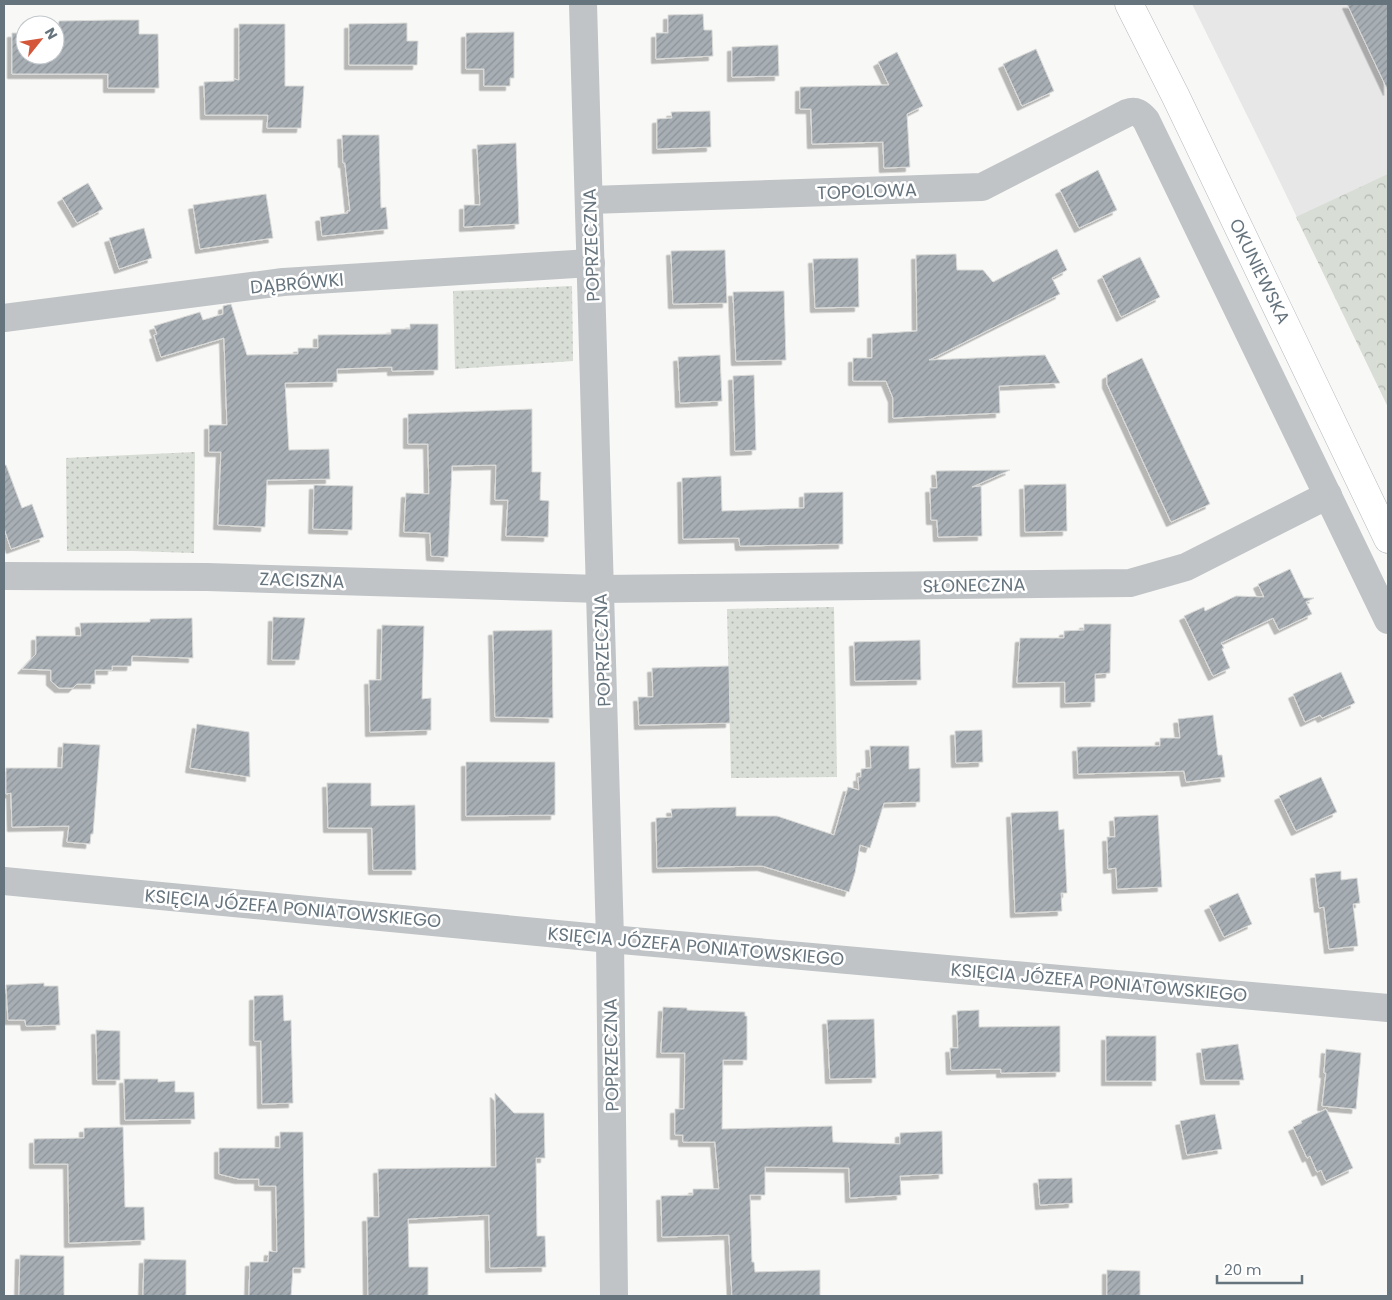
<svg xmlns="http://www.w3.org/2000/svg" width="1392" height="1300" viewBox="0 0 1392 1300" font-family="Poppins,sans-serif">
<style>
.built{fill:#e6e7e6}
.grass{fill:url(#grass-dots)}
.forest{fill:url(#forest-crowns)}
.building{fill:url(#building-hatch);stroke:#dadad8;filter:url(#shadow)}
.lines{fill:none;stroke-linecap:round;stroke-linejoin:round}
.major-casing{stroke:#b4b8bb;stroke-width:29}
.minor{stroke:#c0c4c7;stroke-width:28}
.major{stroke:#fff;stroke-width:28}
.labels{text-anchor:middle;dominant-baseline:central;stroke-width:5;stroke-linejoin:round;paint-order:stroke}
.street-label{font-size:18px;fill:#66747e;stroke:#fff}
</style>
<defs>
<pattern id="grass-dots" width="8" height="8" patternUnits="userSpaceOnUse" patternTransform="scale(1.25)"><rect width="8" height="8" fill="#d8ddd5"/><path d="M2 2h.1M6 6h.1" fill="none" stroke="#b3b8b2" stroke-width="1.8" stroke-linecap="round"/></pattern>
<pattern id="forest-crowns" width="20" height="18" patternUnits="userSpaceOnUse" patternTransform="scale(1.25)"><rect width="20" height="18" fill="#d8ddd5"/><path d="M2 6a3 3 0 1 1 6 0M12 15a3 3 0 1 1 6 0" fill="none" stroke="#b3b8b2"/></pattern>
<pattern id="building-hatch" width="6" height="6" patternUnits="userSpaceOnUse" patternTransform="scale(1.25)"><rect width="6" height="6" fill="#a8afb4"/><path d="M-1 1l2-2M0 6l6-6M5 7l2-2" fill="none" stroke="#8d9398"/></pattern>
<filter id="shadow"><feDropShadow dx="-4.5" dy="4.5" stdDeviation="0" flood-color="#0004"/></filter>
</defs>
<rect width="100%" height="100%" fill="#f8f8f6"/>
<polygon class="built" points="1192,4 1388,4 1388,407 1279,180"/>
<g class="grass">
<polygon points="572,286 573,361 455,369 453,291"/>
<polygon points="195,452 194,553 133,551 67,551 66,458"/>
<polygon points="834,607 837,777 731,778 727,609"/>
</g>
<polygon class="forest" points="1388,174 1388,407 1296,217"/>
<g class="building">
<polygon points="1347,4 1388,4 1388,91"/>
<polygon points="703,14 704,30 712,30 713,56 656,59 656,33 668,33 668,15"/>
<polygon points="114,20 139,20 139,34 158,34 159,88 108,88 108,74 12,74 12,33 25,33 25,55 55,55 55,33 58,33 59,21"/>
<polygon points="407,23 407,41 418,41 417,65 349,65 349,24"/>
<polygon points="239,24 285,24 285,86 304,86 301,128 267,128 268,115 205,115 204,82 234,81 234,79 239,80"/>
<polygon points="514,32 514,78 510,78 510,86 484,86 484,69 466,69 466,33"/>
<polygon points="778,45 779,76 732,77 732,47"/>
<polygon points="1036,49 1054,91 1022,106 1003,64"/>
<polygon points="897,52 923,106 907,114 910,167 884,168 883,142 812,144 811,109 800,109 800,87 889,85 878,62"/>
<polygon points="710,111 711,147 657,149 657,119 672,118 671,112"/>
<polygon points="342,135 379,135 381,208 386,207 388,229 322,236 320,217 348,213 347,211 350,211 345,163 343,163"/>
<polygon points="516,143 519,224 464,227 464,205 480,205 477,145"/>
<polygon points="1098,170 1117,210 1079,228 1060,190"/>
<polygon points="88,183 103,209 77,223 62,198"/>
<polygon points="266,194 273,238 200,249 193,205"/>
<polygon points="144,228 152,258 119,269 109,238"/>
<polygon points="1057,249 1067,270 1052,278 1060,294 929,360 1045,355 1060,383 999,386 1000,413 893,418 893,398 886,381 853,381 853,358 872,358 872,334 917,331 916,255 956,254 957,270 983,270 993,282"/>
<polygon points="725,250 727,303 673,304 671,251"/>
<polygon points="1140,257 1160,297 1121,317 1102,276"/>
<polygon points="858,258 859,307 815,308 813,259"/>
<polygon points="784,291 786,360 736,361 733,292"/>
<polygon points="231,304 247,355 298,354 298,348 318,348 318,335 391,334 391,329 410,329 410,324 438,324 438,370 392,371 392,367 337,369 337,382 285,383 289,450 329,449 330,479 267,480 265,527 218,525 221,452 209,452 209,425 227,425 224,338 161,357 154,335 157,334 154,326 200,312 203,320 223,314 223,306"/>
<polygon points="720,355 722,401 680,403 678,357"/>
<polygon points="1142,358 1210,504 1171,522 1107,384 1107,375"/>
<polygon points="754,375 756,450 735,451 733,376"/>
<polygon points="532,409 532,472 541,472 540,500 549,501 548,537 506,536 508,500 495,500 496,465 452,466 448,557 431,556 430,533 404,532 406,493 429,494 428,444 408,444 408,414"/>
<polygon points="4,465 6,465 22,508 32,504 44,537 11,549 4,528"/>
<polygon points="1010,470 972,487 981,486 982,536 938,537 937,520 931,520 930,488 937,488 936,471"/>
<polygon points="721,476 722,511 804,508 804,493 843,492 843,544 740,546 739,538 683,539 682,478"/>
<polygon points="1066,484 1067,531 1025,532 1024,485"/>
<polygon points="314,485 353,486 352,530 313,529"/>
<polygon points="1290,569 1304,598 1314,598 1306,602 1312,614 1279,630 1273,618 1221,643 1224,648 1222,649 1230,668 1213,676 1184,616 1204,607 1205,611 1236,596 1264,597 1258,584"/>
<polygon points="273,617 305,618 299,660 272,660"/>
<polygon points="192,618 193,658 132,656 131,666 112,666 112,670 95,670 95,684 77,684 73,688 59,688 51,681 51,670 22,669 36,654 36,636 81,636 80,623 150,622 150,619"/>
<polygon points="1084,624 1111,624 1110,673 1095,674 1095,702 1065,703 1065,682 1017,683 1020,638 1064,638 1064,631 1084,630"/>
<polygon points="382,625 424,626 422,699 431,698 431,730 370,732 369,680 381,680"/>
<polygon points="552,630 553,718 495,717 493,631"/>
<polygon points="920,640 921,680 855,681 854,642"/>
<polygon points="729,666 730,723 639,725 638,697 653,697 652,668"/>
<polygon points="1341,672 1355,703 1322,718 1320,715 1305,722 1293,694"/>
<polygon points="1213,715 1218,755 1222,755 1225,777 1186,782 1184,771 1078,774 1077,747 1160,746 1160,738 1180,738 1178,719"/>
<polygon points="197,724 249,732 250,777 190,768"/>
<polygon points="982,730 983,762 956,763 955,731"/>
<polygon points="63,743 100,745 93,834 91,834 90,844 67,842 69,826 12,827 11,793 6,794 6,768 62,768"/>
<polygon points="870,746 909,746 909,769 920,768 920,802 884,803 870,848 860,845 855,873 849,892 762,866 657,868 656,818 672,817 671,809 736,807 736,816 777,816 834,835 848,787 859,790 858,777 861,777 861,769 871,768"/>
<polygon points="466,762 555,762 555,815 466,816"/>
<polygon points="1321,777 1337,812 1296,831 1279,796"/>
<polygon points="327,783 371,783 371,806 415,805 416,870 373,870 372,828 328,828"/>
<polygon points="1058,811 1059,830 1064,829 1067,893 1061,893 1062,911 1015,913 1011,813"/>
<polygon points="1158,815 1162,887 1117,889 1116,868 1108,869 1107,837 1115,837 1114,817"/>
<polygon points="1341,871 1341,880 1357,878 1360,903 1353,904 1358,946 1329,949 1324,907 1319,908 1315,874"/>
<polygon points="1238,893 1252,924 1224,937 1209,906"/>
<polygon points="44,983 44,986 58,986 60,1025 26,1026 25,1020 8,1020 6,985"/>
<polygon points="283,995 284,1021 291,1020 293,1103 262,1104 261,1041 254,1041 254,996"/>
<polygon points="663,1007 687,1008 687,1010 745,1012 745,1016 747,1016 747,1060 723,1060 722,1129 832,1126 833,1142 900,1144 900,1133 942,1131 943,1174 900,1176 901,1195 850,1198 849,1168 765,1167 765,1195 750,1195 752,1262 754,1262 755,1272 820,1270 820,1296 732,1296 729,1235 662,1237 661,1196 693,1195 693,1189 719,1189 715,1142 683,1142 683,1135 675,1135 675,1109 684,1109 685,1053 661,1053"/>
<polygon points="979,1010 979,1027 1060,1026 1060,1072 1001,1073 1001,1069 951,1070 950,1048 958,1048 957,1011"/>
<polygon points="874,1019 876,1078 830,1079 827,1020"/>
<polygon points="96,1030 120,1031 120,1080 97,1080"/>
<rect x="1106" y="1036" width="50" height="45"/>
<polygon points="1238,1044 1244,1080 1205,1080 1201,1049"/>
<polygon points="1326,1049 1361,1053 1356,1109 1322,1106 1326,1073 1324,1073"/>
<polygon points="124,1079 158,1079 158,1082 175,1081 175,1092 194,1092 195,1119 125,1120"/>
<polygon points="495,1093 514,1113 544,1113 545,1158 536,1158 537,1236 545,1236 546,1267 490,1268 489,1215 408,1219 409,1267 428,1267 428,1296 368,1296 367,1217 379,1217 378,1169 496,1167"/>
<polygon points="1326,1109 1353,1168 1326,1181 1321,1170 1317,1172 1310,1156 1307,1158 1293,1127 1302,1123 1301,1121"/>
<polygon points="1215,1114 1222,1149 1187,1155 1180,1121"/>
<polygon points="123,1127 125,1207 144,1207 145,1240 69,1243 68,1164 34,1164 34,1139 84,1138 84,1128"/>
<polygon points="280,1132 303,1132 305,1268 293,1268 291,1296 249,1296 250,1262 268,1262 269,1251 277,1252 276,1186 259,1186 259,1179 239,1179 219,1174 219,1148 280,1148"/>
<polygon points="1072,1178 1073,1203 1040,1205 1038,1179"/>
<polygon points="20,1255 64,1256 64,1296 19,1296"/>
<polygon points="144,1259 186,1260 186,1296 143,1296"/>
<polygon points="1107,1270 1140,1271 1140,1296 1107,1296"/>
</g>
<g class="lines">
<defs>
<polyline id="major" points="1129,4 1176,97 1388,539"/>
</defs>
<use href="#major" class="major-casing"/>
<g class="minor">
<polyline points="583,4 610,939 614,1296"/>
<path d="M590 200 982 187 1127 113C1136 110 1140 113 1146 120L1388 620"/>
<polyline points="4,318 283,282 591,263"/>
<polyline points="4,576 207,577 600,589 1130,583 1186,567 1328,495"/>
<polyline points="4,881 610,939 1388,1008"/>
</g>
<use href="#major" class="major"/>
</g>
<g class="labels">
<g class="street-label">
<text transform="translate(867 191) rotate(-2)">TOPOLOWA</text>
<text transform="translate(591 245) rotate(-92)">POPRZECZNA</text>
<text transform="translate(1260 271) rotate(64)">OKUNIEWSKA</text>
<text transform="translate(297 283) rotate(-5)">DĄBRÓWKI</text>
<text transform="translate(302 580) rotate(2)">ZACISZNA</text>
<text transform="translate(974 585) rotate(-1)">SŁONECZNA</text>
<text transform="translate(602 650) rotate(-92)">POPRZECZNA</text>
<text transform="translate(293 908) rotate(5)">KSIĘCIA JÓZEFA PONIATOWSKIEGO</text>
<text transform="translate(696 946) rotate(5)">KSIĘCIA JÓZEFA PONIATOWSKIEGO</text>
<text transform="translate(1099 982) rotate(5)">KSIĘCIA JÓZEFA PONIATOWSKIEGO</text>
<text transform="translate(611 1055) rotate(-91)">POPRZECZNA</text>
</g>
</g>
<rect width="1392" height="1300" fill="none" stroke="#66747e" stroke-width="10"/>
<g transform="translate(40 40) rotate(60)"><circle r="24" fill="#ffffff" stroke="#c2c7cb"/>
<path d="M0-4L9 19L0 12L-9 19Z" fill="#d4573a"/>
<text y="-8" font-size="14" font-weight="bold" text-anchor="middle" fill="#66747e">N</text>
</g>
<path d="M1217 1275v8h85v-8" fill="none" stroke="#66747e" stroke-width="2.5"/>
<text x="1224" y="1275" font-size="15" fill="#66747e" stroke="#ffffff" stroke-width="4" paint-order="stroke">20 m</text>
</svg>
